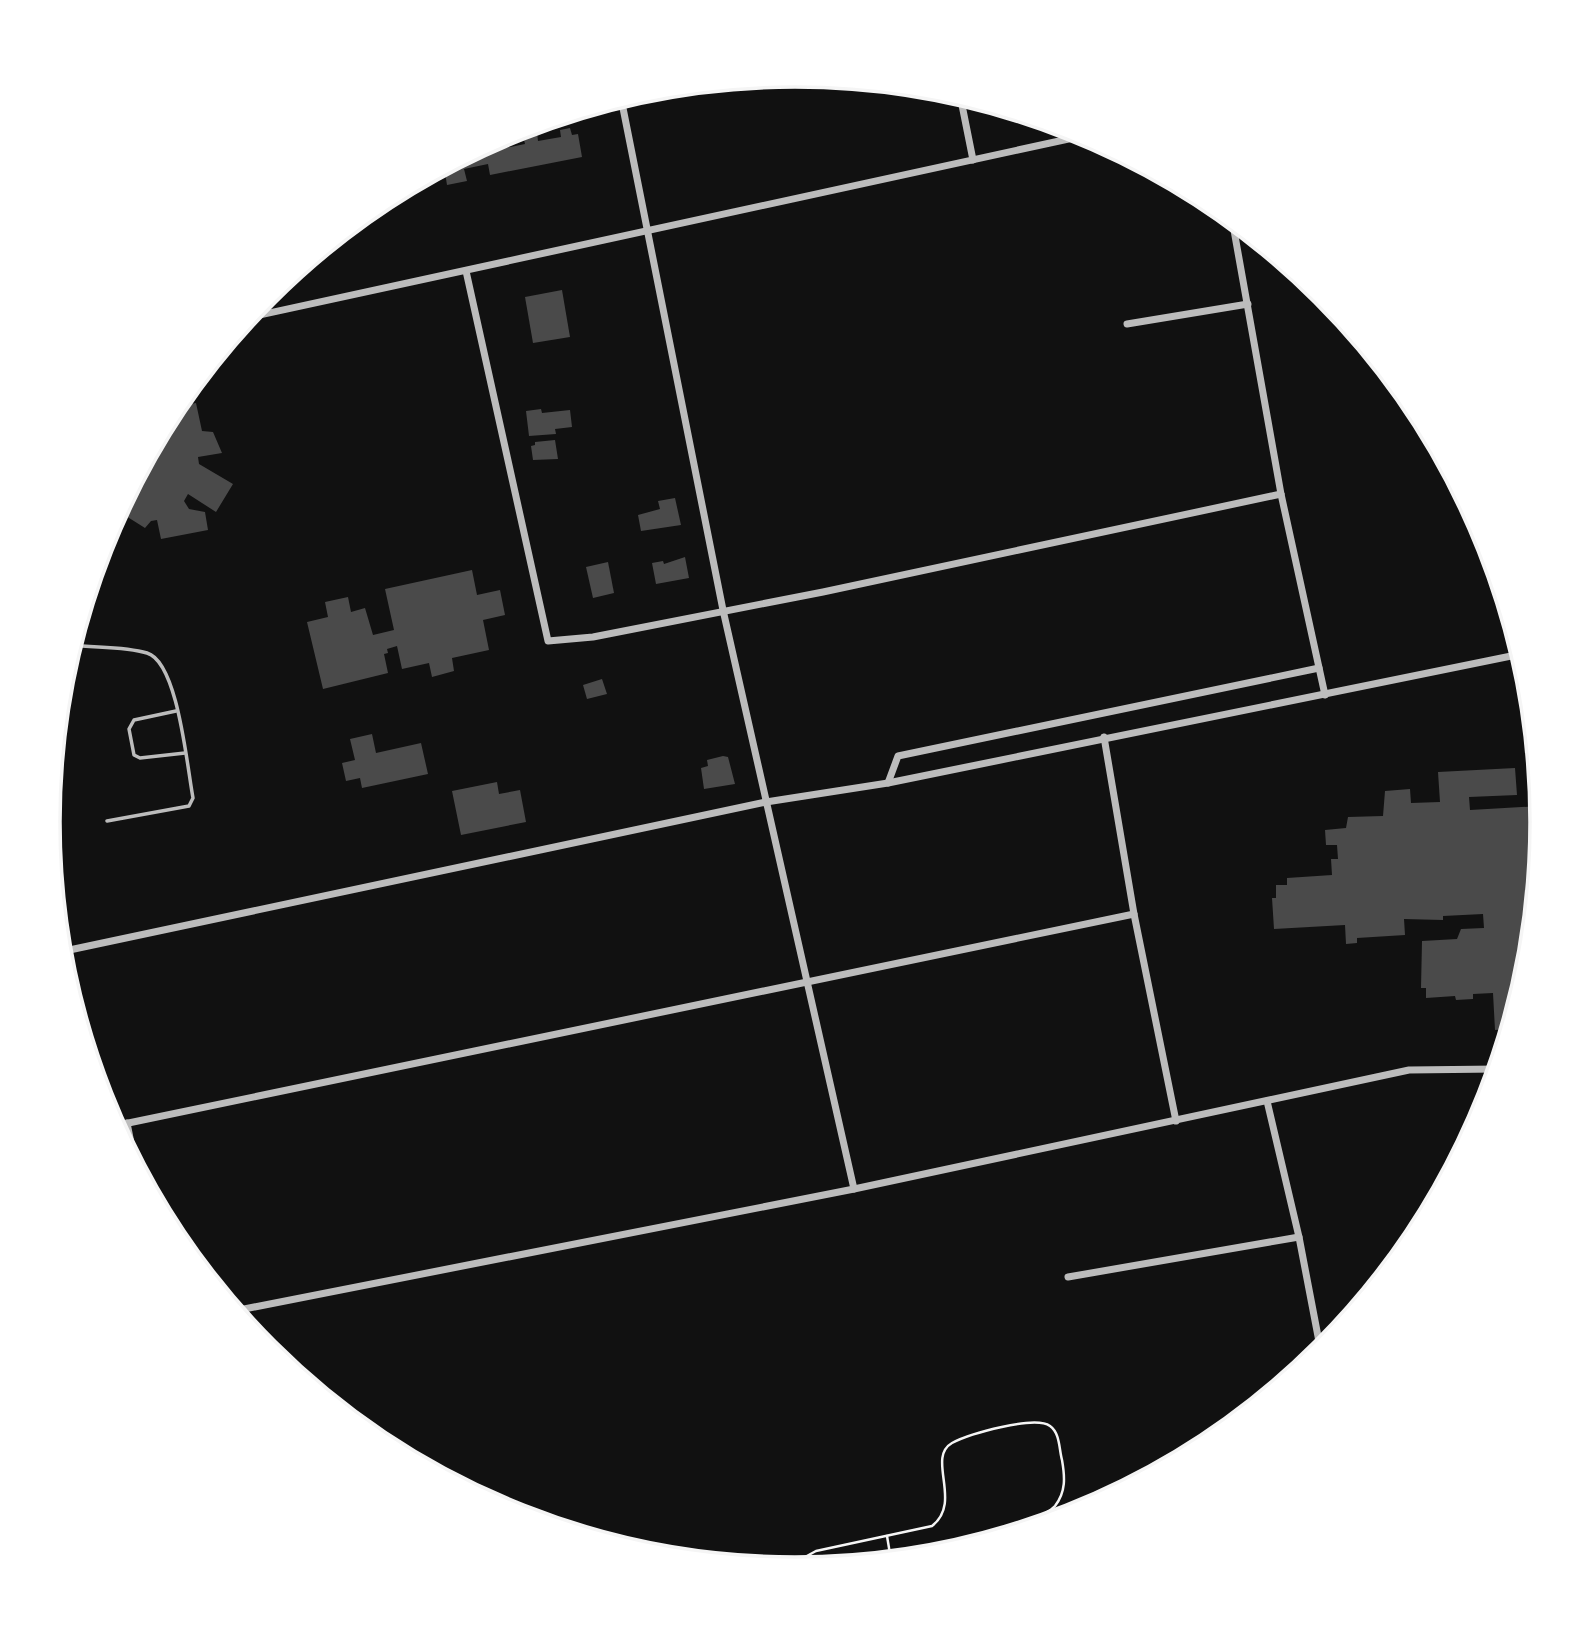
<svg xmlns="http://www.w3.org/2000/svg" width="1589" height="1644" viewBox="0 0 1589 1644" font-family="'Source Serif 4',serif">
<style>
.building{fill:#4a4a4a}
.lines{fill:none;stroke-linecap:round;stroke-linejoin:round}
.path{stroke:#f5f5f5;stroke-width:2.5}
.service{stroke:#bcbcbc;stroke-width:3.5}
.minor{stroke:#bcbcbc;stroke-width:7}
.rim{fill:none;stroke:#f5f5f5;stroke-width:3.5}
</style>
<rect width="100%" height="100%" fill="#111"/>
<g class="building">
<polygon points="568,114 568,118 532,126 532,125"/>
<polygon points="570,128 572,135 578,134 582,157 490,175 488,164 464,169 467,181 447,185 444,166 489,142 498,142 500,149 525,144 523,135 537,132 538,141 561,137 560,130"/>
<polygon points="562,290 570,337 533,343 525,297"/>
<polygon points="196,403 202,431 213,432 222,453 198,457 199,464 233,484 216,512 188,494 184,501 189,509 205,512 208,530 161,539 157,520 151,521 145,528 118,511 143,477 138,473 173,407"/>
<polygon points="541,409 542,413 570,410 572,427 555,429 556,434 529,436 526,411"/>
<polygon points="555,440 558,459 533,460 531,446 535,445 535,442"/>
<polygon points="675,498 681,525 641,531 638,515 660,509 658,501"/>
<polygon points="685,557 689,578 656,584 652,563 663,561 664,564"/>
<polygon points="608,562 614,593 593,598 586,567"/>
<polygon points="472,570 477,595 500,590 505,615 483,620 489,650 452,658 454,671 432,677 429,663 402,669 397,646 387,649 388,653 384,654 388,673 323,689 307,622 328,617 325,602 348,597 351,612 365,608 373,635 394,630 385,589"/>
<polygon points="602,679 607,694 587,699 583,685"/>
<polygon points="372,734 376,753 421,743 428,774 362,788 360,778 346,781 342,763 355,760 350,739"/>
<polygon points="723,756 728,757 735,784 704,789 701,768 708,766 707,760"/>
<polygon points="1515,768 1517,795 1469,797 1470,810 1540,806 1537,869 1530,870 1532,917 1527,968 1509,1029 1495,1030 1493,993 1473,994 1473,999 1456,1000 1455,996 1426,998 1426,988 1421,988 1422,941 1457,939 1461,929 1484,928 1483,914 1443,916 1443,920 1404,919 1405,935 1357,938 1357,943 1346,944 1345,925 1274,929 1272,898 1276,898 1276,885 1287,885 1287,878 1332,875 1331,859 1338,859 1337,845 1326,845 1325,830 1346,828 1348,817 1383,816 1385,791 1410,789 1411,803 1440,802 1438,772"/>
<polygon points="497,782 499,794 520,790 526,822 461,835 452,791"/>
</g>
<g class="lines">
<g class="path">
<polyline points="887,1536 891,1560"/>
<path d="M796 1569 805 1557 816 1551 932 1526C963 1502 926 1458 952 1443 969 1434 1035 1415 1050 1426 1060 1433 1059 1449 1062 1460 1065 1477 1066 1492 1055 1506 1045 1517 1013 1527 999 1537"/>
</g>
<g class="service">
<path d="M71 645C95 648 124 646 147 653 178 662 187 767 193 798L189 806 107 821"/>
<polyline points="176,711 134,720 129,729 134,755 140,758 185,753"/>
</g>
<g class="minor">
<polyline points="960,95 973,160"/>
<polyline points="621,98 723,610 854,1189"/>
<polyline points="1232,219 1281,494 1325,695"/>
<polyline points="466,271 548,641 593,637 823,592 1281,494"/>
<polyline points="246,318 1087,135"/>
<polyline points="1127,324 1248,304"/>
<polyline points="1104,737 1134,914 1176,1121"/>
<polyline points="888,783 898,756 1319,668"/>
<polyline points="60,952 766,802 888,783 1521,654"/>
<polyline points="1267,1101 1299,1237 1321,1352"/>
<polyline points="127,1123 136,1168"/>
<polyline points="114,1126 1134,914"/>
<polyline points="1068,1277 1299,1237"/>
<polyline points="234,1311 854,1189 1409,1070 1497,1069"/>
</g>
</g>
<path d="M0 0H1589V1644H0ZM60 822a735 735 0 1 1 1470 0a735 735 0 1 1-1470 0Z" fill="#fff" fill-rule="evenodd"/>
<path class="rim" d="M60 822a735 735 0 1 1 1470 0a735 735 0 1 1-1470 0Z"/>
</svg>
